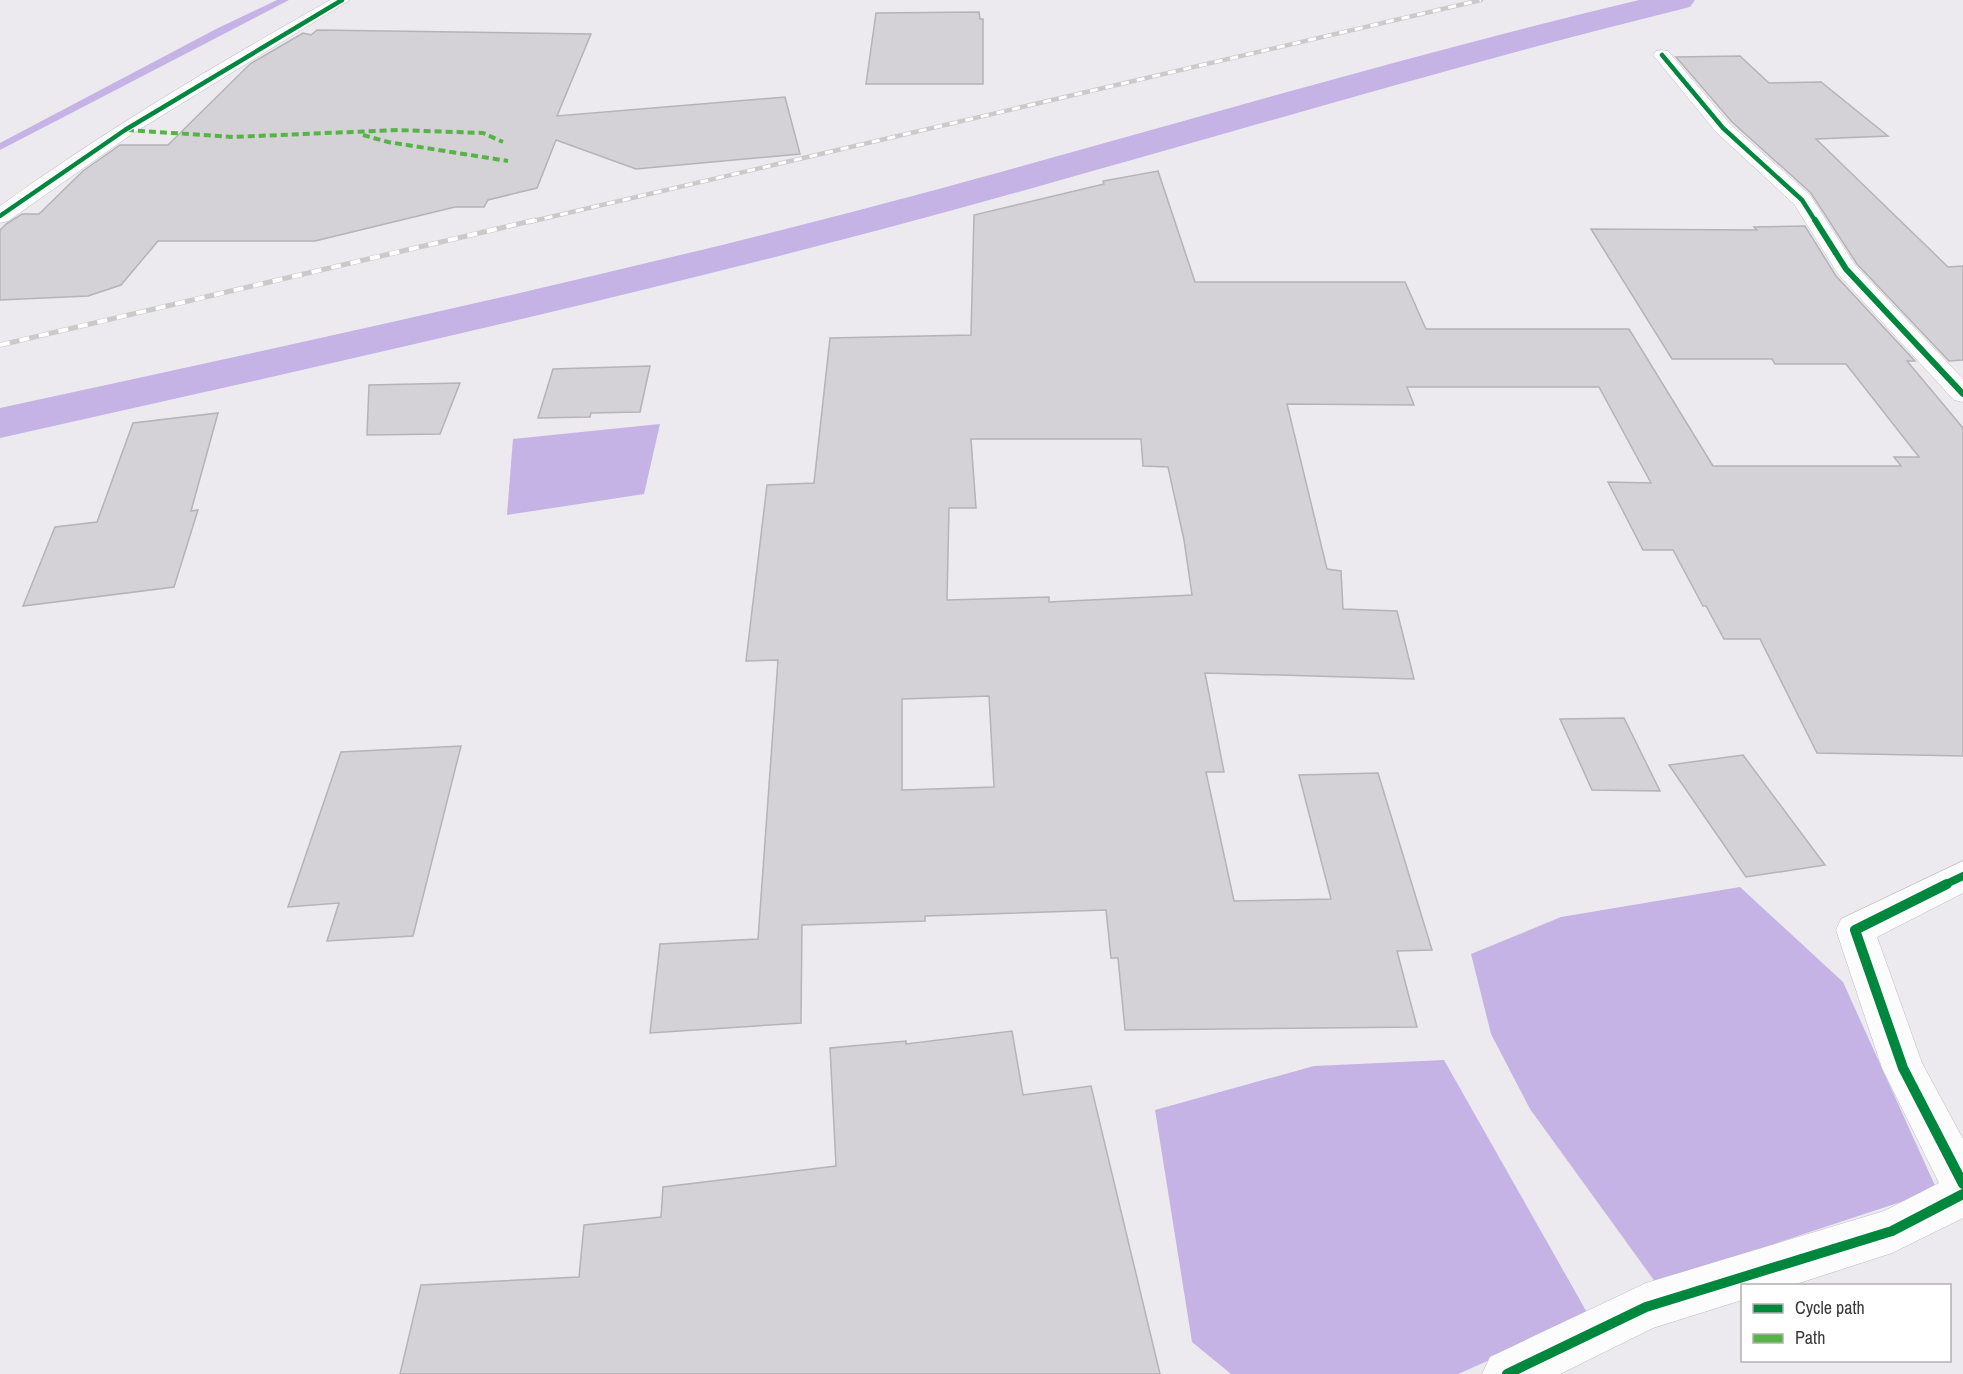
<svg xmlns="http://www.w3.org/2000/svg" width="1963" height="1374" viewBox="0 0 1963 1374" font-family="'Archivo Narrow',sans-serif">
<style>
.water{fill:#c4b3e4}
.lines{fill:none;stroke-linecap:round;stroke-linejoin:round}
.stream{fill:#c4b3e4;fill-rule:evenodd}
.canal{fill:#c4b3e4;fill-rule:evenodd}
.building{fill:#d4d2d6;stroke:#b4b3b7;stroke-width:1.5;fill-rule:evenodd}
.street-casing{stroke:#bdbbbf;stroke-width:1}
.street{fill:#fcfcfd;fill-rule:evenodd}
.rail-far1-casing{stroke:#cacacb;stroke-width:4.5}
.rail-casing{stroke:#cacacb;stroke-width:5}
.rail-far1{stroke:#fff;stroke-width:3;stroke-dasharray:8;stroke-linecap:butt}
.rail{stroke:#fff;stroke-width:4;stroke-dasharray:10;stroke-linecap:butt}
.quiet{stroke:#56b346;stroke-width:4;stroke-dasharray:7 4;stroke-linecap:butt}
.cycleway-far3-casing{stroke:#fff;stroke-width:7}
.cycleway-far2-casing{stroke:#fff;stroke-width:9}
.cycleway-far1-casing{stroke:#fff;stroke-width:11}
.cycleway-casing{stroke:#fff;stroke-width:14}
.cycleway-far3{stroke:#00873e;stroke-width:4.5}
.cycleway-far2{stroke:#00873e;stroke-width:6}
.cycleway-far1{stroke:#00873e;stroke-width:8}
.cycleway{stroke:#00873e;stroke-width:10}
</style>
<rect width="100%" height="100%" fill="#eceaef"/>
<g class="water">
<polygon points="660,424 644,494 507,515 513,439"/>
<polygon points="1740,887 1843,982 1937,1190 1656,1283 1530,1109 1491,1034 1471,954 1561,917"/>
<polygon points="1444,1060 1589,1316 1458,1374 1231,1374 1192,1342 1155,1110 1314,1066"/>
</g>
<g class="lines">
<polygon class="stream" points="277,0 289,0 0,150 0,143 218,28"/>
<path class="canal" d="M1639 0H1695L1690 7C1418 74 1150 158 879 230 588 307 294 372 0 438V408C285 346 570 285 852 212 1115 143 1375 63 1639 0Z"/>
</g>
<g class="building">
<polygon points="979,12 980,19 983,19 983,84 866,84 876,13"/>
<polygon points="317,30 591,34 557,116 785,97 800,154 636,169 556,140 537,188 488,200 484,207 455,207 315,241 158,241 121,285 88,296 0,300 0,230 6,224 22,214 39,214 83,171 120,145 168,145 250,64 303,33 311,35"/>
<polygon points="1740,56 1769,83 1821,82 1888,136 1816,139 1948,267 1963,266 1963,360 1949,361 1857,264 1811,193 1732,122 1676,57"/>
<path d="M1158 171 1195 282H1405L1426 329H1629L1713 466H1901L1894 457H1919L1846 364H1775L1772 359H1672L1591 229 1757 230 1754 227 1805 226 1836 276 1915 361H1907L1963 428V756L1817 753 1760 639H1724L1706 606H1703L1673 550H1643L1608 482 1651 483 1599 387H1407L1414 405 1287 404 1327 569 1341 571 1343 609 1397 611 1414 679 1205 673 1224 772H1206L1234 901 1331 899 1299 775 1378 773 1432 950 1397 951 1417 1027 1125 1030 1118 958H1111L1106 910 925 916V921L802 925 801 1023 650 1033 660 944 758 939 778 660 746 661 767 485 814 483 830 338 971 335 974 215 1104 184 1103 181ZM971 439H1141L1143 466 1168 467 1184 540 1192 595 1049 602V597L947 600 949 508H976ZM989 696 994 787 902 790V699Z"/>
<polygon points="650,366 640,412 591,413 590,417 538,418 553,369"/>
<polygon points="460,383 440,434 367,435 369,385"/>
<polygon points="218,413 191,511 198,510 174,587 23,606 55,527 97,522 133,423"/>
<polygon points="1624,718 1660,791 1592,790 1560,719"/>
<polygon points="461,746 413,936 327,941 339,903 288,907 341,752"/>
<polygon points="1743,755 1825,865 1746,877 1669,765"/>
<polygon points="1012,1031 1023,1095 1091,1086 1160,1374 400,1374 421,1285 579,1277 584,1225 661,1217 663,1187 836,1166 830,1048 906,1041 906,1044"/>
</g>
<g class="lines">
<defs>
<g id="street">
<path d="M330 0H350L132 134 8 221 0 223V206C105 130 217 64 330 0Z"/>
<polygon points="1662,50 1668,51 1730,124 1810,195 1855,265 1963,379 1963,402 1954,400 1838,274 1794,204 1716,132 1653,55 1656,51"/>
<polygon points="1963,861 1963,893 1877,937 1922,1063 1963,1139 1963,1218 1892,1253 1790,1286 1742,1286 1742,1300 1653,1328 1560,1374 1482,1374 1490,1357 1646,1283 1884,1211 1939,1183 1882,1068 1836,930 1841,919"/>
</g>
</defs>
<use href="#street" class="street-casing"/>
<use href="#street" class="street"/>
<defs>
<polyline id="rail-far1" points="529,222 1481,0"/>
<polyline id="rail" points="0,345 535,220"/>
</defs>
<use href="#rail-far1" class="rail-far1-casing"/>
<use href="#rail" class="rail-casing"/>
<use href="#rail-far1" class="rail-far1"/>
<use href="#rail" class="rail"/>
<g class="quiet">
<polyline points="127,130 233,137 398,130 483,133 503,142"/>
<polyline points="363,135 388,142 508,161"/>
</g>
<defs>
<g id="cycleway-far3">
<polyline points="1662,55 1723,128 1802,200 1816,222"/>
<polyline points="0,216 125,130 342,0"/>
</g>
<polyline id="cycleway-far2" points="1815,220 1846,269 1963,394"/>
<polyline id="cycleway-far1" points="1944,885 1963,876"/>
<g id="cycleway">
<polyline points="1947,884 1855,930 1903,1068 1963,1184"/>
<polyline points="1507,1374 1646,1307 1892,1231 1963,1194"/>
</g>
</defs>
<use href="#cycleway-far3" class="cycleway-far3-casing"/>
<use href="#cycleway-far2" class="cycleway-far2-casing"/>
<use href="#cycleway-far1" class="cycleway-far1-casing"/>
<use href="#cycleway" class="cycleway-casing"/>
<use href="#cycleway-far3" class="cycleway-far3"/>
<use href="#cycleway-far2" class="cycleway-far2"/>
<use href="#cycleway-far1" class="cycleway-far1"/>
<use href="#cycleway" class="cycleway"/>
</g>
<rect x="1741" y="1284" width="210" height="78" fill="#ffffff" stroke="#b0b0b1" stroke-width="1.5"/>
<rect x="1753" y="1304" width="30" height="9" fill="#00873e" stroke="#b0b0b1" stroke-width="1.5"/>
<text x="1795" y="1314" font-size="18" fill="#3a393c">Cycle path</text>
<rect x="1753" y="1334" width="30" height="9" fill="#56b346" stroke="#b0b0b1" stroke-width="1.5"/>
<text x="1795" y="1344" font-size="18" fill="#3a393c">Path</text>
</svg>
